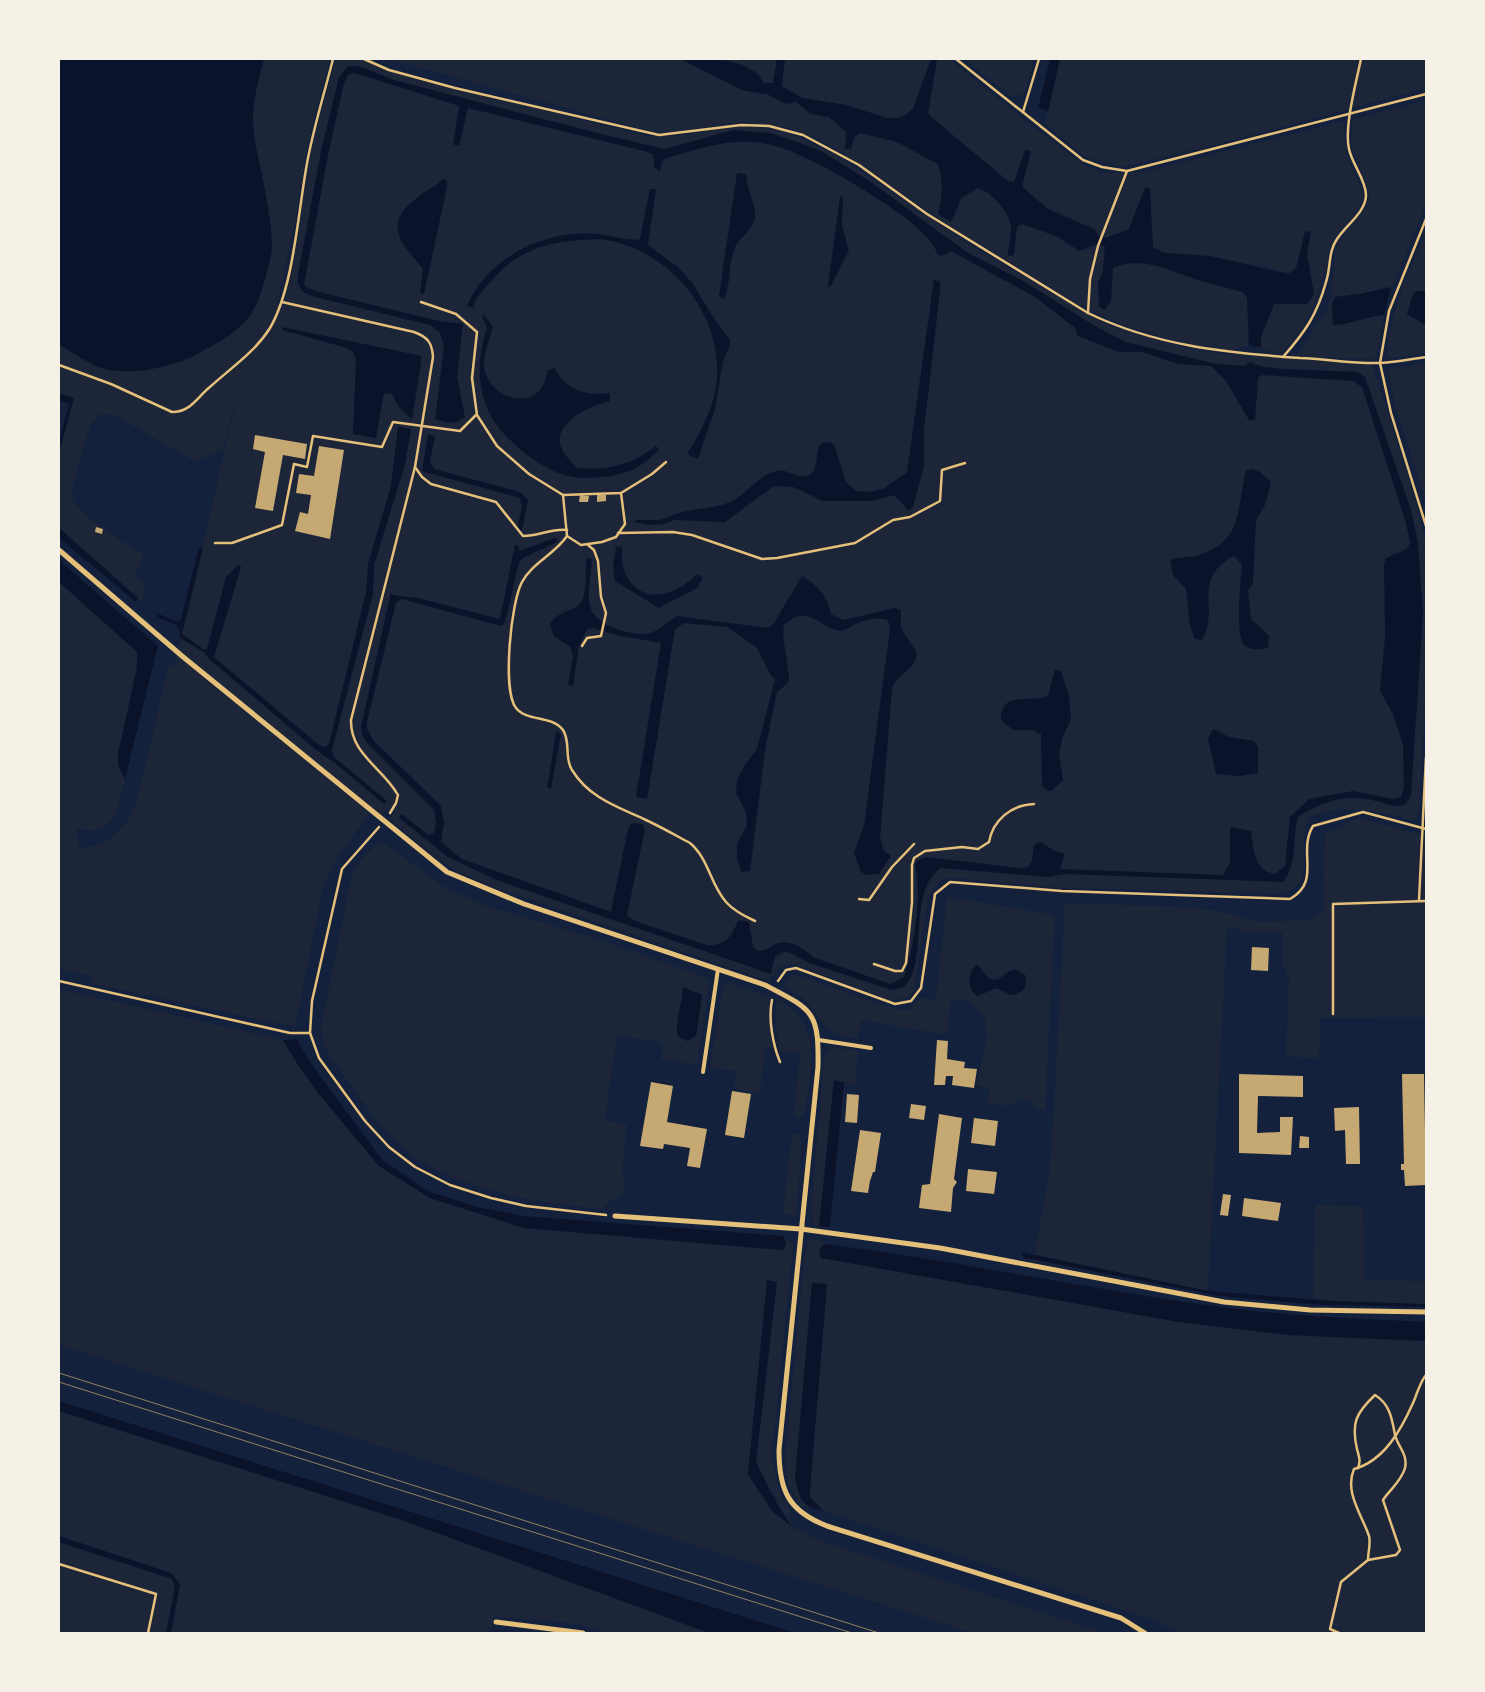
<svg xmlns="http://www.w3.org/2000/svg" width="1485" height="1692" viewBox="0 0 1485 1692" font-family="'Alegreya Sans',sans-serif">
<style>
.green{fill:#1d2539;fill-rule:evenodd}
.water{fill:#0b132b}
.building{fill:#c6a872}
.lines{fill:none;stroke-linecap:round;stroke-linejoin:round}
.path{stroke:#e5c07b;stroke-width:2.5}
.service{stroke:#e5c07b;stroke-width:4}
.minor{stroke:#e5c07b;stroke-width:5}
.tram{stroke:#918062;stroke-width:1}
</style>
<rect width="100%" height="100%" fill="#14213d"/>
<g class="green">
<path d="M264 59H330L306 152 297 213 277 305H284L286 296 283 295 284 286 314 135 336 59H358L407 75 646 136 678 135 732 126H751L788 132 836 155 977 249 1106 324 1174 345 1223 354 1370 363 1373 367 1415 498 1426 543V696L1418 818 1414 821C1378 811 1345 802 1310 817 1293 846 1320 881 1283 894L1047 887 958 878H944L933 889 928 901 913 993 909 998 891 1000 819 974 796 964 780 966 769 981 497 888 456 871 431 854 389 819 395 812 390 808 382 815 373 808 339 856 323 887 295 1027 90 983 92 976 59 969V582L133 647 137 652 138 659 118 754 120 769 125 779C117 810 116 836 76 829L80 849C113 843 126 829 137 799L169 665 173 668 183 630 241 380 223 449 196 462 114 415 100 414 90 426 71 492C74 516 125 542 144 555L134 576 144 583 142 602 59 528V453L74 398 59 393V345C72 352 85 361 99 367 124 377 168 368 191 357 212 346 239 333 252 312 261 298 272 259 272 243 271 225 268 207 265 190 261 166 253 143 253 118 253 98 259 78 264 59Z"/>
<path d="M389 59H681L717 78 756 94H767L796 102 811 114 829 117 854 137 861 133 897 142 938 164C943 181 943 197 938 214L954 219 961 198 978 188C991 192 1008 210 1011 225 1012 234 1008 246 1008 256L1014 255 1017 227 1022 224 1047 232 1070 246 1085 251 1097 244 1105 246 1103 271 1098 284 1105 310 1111 301 1113 268C1142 255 1170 271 1198 280 1213 284 1228 288 1243 292L1247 298 1249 346 1221 351 1168 339 1118 323 1085 308 955 230 857 162 818 139 789 128 743 122 667 133 652 132Z"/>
<polygon points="723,59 777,59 773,83 764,83 759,73"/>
<polygon points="785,59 931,59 913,109 901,117 896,118 887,118 846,105 802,98 782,86"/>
<path d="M937 59H949L1044 136 1085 165 1101 173 1144 172 1345 121C1343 141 1346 155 1354 173 1357 179 1362 187 1363 194 1364 211 1343 225 1335 239 1328 249 1328 260 1325 271 1317 304 1304 335 1276 356L1261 347V337L1274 304H1307L1314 294 1307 254 1308 232 1305 231 1297 265 1291 273 1210 256 1164 253 1153 247 1145 188 1129 229 1106 238 1099 236 1048 209 1022 187 1025 150 1014 182 1008 181 931 117 928 113Z"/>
<polygon points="965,59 1034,59 1025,91 1022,95 1010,96"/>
<polygon points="1060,59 1426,59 1426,88 1223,143 1121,167 1085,157 1045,123"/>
<polygon points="1426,101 1426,204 1391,291 1390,287 1360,294 1335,297 1332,303 1333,325 1384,315 1376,359 1296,357 1326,311 1332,293 1335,253 1338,243 1362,212 1370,196 1351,144 1353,119"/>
<path d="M1426 231V291H1416L1407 314 1426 325V353L1388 358C1387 318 1410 268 1426 231Z"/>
<polygon points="1426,364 1426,501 1395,405 1388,369"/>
<polygon points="1358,818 1426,836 1426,1017 1320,1018 1319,1058 1289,1057 1286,1054 1289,978 1282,963 1283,933 1248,932 1227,927 1208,1291 1033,1261 1049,1175 1052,1144 1065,903 1185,907 1217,911 1258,922 1310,920 1323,911 1325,833"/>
<path d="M383 842 441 885 481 904 600 940 705 977 709 984 697 1065 661 1059 663 1042 617 1036 605 1120 627 1125 622 1170 625 1191 601 1209C541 1203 459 1191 409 1153 386 1136 369 1110 352 1087 339 1068 322 1051 321 1027L350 883C354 869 369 846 383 842ZM683 987 702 995 696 1036 687 1041 678 1036C674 1022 683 1003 683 987Z"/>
<path d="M947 897 1055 915 1045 1110 1034 1107 1033 1100 1019 1098 1010 1106 987 1103 990 1088 976 1086 987 1040 985 1017 970 1002 951 999 947 1035 861 1020 858 1039 838 1035 827 1030 816 1013 804 999 783 986 788 977 796 975 897 1010H910L921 997 936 1000ZM984 971 990 979 994 980 1004 974 1000 989H993L982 995Z"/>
<polygon points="729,983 771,997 769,1006 772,1048 765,1048 760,1093 734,1089 736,1071 710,1068 723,986"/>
<path d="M59 989 283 1040 298 1065 319 1094 379 1166 430 1198 524 1228 783 1250 786 1244 784 1236 793 1244 772 1454 776 1478 782 1498 790 1509 791 1526 818 1540 1105 1633H973L59 1345ZM768 1280 777 1282 756 1462 789 1524 772 1511 748 1474Z"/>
<path d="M777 999C825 1025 810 1068 805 1113L800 1118 794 1113 800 1053 779 1051 775 1017Z"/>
<polygon points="833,1047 858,1051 855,1084 834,1081 819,1226 814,1224 811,1213 824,1061 827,1052"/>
<polygon points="796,1133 799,1134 802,1142 796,1216 783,1213 792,1134"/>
<polygon points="1315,1205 1363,1206 1364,1280 1426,1281 1426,1306 1313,1302"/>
<polygon points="812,1239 822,1241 824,1244 819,1250 822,1258 1179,1322 1288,1335 1426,1341 1426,1633 1179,1633 1154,1620 824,1511 810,1498 810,1490 827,1285 800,1498 810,1508 800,1506 787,1481 785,1459 805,1254 809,1242"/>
<polygon points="59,1411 402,1520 709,1633 608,1633 579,1624 495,1616 493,1627 486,1633 171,1633 180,1584 171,1573 59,1536"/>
<polygon points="59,1542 172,1579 175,1587 166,1633 59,1633"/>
</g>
<g class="water">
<path d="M59 59H264C259 78 253 98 253 118 253 143 261 166 265 190 268 207 271 225 272 243 272 259 261 298 252 312 240 333 212 346 191 357 168 368 124 377 99 367 85 361 72 352 59 345Z"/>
<path d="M681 59C709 59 749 56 764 83H773L777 59H785L782 86 802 98 846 105 887 118H896L902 117 913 109 931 59H937L928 113 931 117 1008 181 1014 182 1025 150 1031 151 1022 187 1048 209 1094 229 1099 236 1106 238 1129 229 1145 188H1150L1153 247 1164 253 1210 256 1288 274 1295 270 1297 265 1305 231 1311 232 1307 254 1314 294 1307 304H1274L1261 337V347L1249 346 1247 298 1243 292C1228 288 1213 284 1198 280 1170 271 1142 255 1113 268L1111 301 1105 310 1099 307 1098 283 1103 271 1105 246 1097 244 1079 251 1059 237 1022 224 1017 227 1014 255 1008 256C1008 246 1012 234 1011 225 1008 210 991 192 978 188L961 198 951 222 938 214C943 197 943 181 938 164L897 142 861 133 854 137 851 149H845L846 132 829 117 811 114 796 102 786 104 767 94 742 90Z"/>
<polygon points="1050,59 1060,59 1048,111 1038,108"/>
<path d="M348 66H359L394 80 601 134 665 149 733 130 770 133 800 143 821 151 871 182 965 251 1025 282 1093 325 1126 342 1216 364 1245 366 1250 362 1264 367 1283 369 1357 372 1365 377 1411 510 1418 543 1423 613 1411 795 1405 805C1389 808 1386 802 1371 800 1345 794 1319 802 1298 817 1292 839 1298 863 1283 882L1065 874 1048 877 941 868C906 891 930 967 903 987 900 989 895 989 892 990L812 964 786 951 775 956 771 974 499 881 448 857 399 818 402 814 428 835 434 833 436 823 434 810 369 745 362 735 361 727 391 592 393 595 418 598 500 619 515 545 519 546V551L555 538 559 541 523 558 519 562 505 623 501 626 401 599 396 603 367 722V728L373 740 441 806 444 823 441 842 462 859 611 912 628 829 631 823 642 824 645 829 627 915 635 921 707 945C725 946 732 937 738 920L749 922 753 946 758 951C766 951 769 947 776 944 789 939 804 948 813 957L890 984 904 977C914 947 922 896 915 865L917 861 925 857 1020 868 1028 867 1032 860 1034 845 1040 842 1055 851 1065 854 1060 869 1223 875 1230 862V827L1251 831C1254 850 1253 870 1275 874L1285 866 1290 817 1309 799 1353 791 1393 799 1401 797 1404 788 1403 745 1393 714 1380 691 1385 637 1384 564 1386 558 1407 549 1410 543 1406 523 1362 387 1353 381 1262 375 1258 378 1255 420H1249L1226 381 1211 366 1178 364 1142 352H1119L1078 336 1075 328 1035 297 951 251 941 256 937 253C930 225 832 169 803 157 787 149 770 143 752 142 724 140 693 150 667 158L662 161 660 172 654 167 653 154 644 151 468 108 459 146 455 145 453 144 459 106 355 73 349 74 344 83 328 155 304 285 307 288 323 293 439 321 463 324 457 377 465 417C457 425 446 423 435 419L444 346 440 333 430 325 315 297C302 293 297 289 298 275L321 151 339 77Z"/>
<path d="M737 173 746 174C746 189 757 206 755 218 752 232 738 238 734 250 728 266 731 285 724 299L719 296Z"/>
<path d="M443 179 447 180V187L424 294 420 293 423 269C401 242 381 224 418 197 426 190 436 187 443 179Z"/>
<path d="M650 189H656L648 245 678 267 693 284 711 314 730 340V345L723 361 715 409 698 459 687 454C704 427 719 398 717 366 715 302 661 245 598 239 589 239 580 240 571 241 542 243 514 255 495 277 487 286 476 296 473 308L467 306C488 257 547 228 599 234 609 235 633 242 640 239Z"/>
<polygon points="840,196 843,197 842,226 849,251 830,287 828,286"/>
<path d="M934 279 940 282V291L924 429V466L913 507 909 511 894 495 872 501H823L793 487 774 486 725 522 674 520 664 524 652 525 634 522 636 520C645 519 658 522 666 518 674 515 679 512 687 511 702 508 718 508 732 501 748 493 758 475 777 471 788 468 798 481 809 475 824 467 808 434 834 444L846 482 856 491 868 492 883 489 907 472Z"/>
<path d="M1391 287 1384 315C1366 316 1351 325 1333 325L1332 303 1335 297 1360 294Z"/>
<polygon points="1416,291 1426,291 1426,325 1407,314 1413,294"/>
<path d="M484 315 493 327C489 339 484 353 484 365 485 391 519 410 539 391 545 385 546 377 548 370L555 368C566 391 587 396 610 393V401C590 406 546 424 564 453 567 458 573 463 577 468 610 470 629 466 656 446L659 450C649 459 638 469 624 473 607 478 581 480 564 475 535 466 496 434 486 405 476 379 479 353 487 327L482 317Z"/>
<polygon points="282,327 422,356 412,420 399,407 392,394 384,393 376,438 353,434 356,359 353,352 347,348 282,330"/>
<polygon points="59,393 74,398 59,453 59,440 69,404 59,400"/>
<polygon points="398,427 411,429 405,465 374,565 373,594 332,750 333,756 387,801 384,804 336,764 315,749 208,658 205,653 180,638 179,629 176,625 157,617 159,614 178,622 181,619 199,547 203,548 182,634 203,649 207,649 226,577 239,564 241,567 214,657 320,746 325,747 329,744 366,592 368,564 391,486"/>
<polygon points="428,434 435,436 430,462 434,469 520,492 528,500 522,530 517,529 522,507 520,498 422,471"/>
<path d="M1251 469 1260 472 1271 482 1265 505 1256 520 1253 583 1248 590 1251 619 1269 636 1268 648C1260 649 1252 651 1245 646 1234 638 1241 580 1242 565L1234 556C1191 578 1220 611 1202 640L1195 639 1190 626 1186 589 1173 575 1170 560C1180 556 1191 558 1200 555 1244 539 1236 510 1246 471Z"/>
<polygon points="59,528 138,598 136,602 59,538"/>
<path d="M622 546C622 555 621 568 627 577 645 607 678 594 697 574L703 578 697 588 659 608 615 581 613 567 616 547Z"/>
<path d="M586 558 592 559C591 573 587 592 590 606 594 625 629 635 646 634 657 633 667 622 677 616L768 628 774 623 802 576C818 585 827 596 831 614L843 620 895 608 901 610V628L917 653C916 670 896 674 892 689L880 838 884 851 891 856 879 874 867 875 861 872 854 853 864 826 890 628 888 620C871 615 857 623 842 631 819 629 809 602 784 625L783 635 789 677 788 683 777 692 765 750 750 871 742 872 737 860V844L747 825 746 812 736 793 737 780 744 766 757 749 775 679 771 676 757 648 727 627 684 623 675 629 647 799 636 797 661 643 621 636 593 628 587 629 579 646 573 686 568 685 573 656 570 647 554 636 550 624C557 613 565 613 576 607 589 600 585 572 586 558Z"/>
<polygon points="59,560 158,646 125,779 118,765 118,754 137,669 137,652 59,582"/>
<path d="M1055 670 1061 671 1069 696 1071 719 1062 739 1059 754 1063 780 1053 790 1048 791 1042 786 1041 734 1033 730H1013L1001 720C1001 688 1033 705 1048 695Z"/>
<polygon points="1213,729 1229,737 1254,741 1258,747 1258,773 1239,776 1216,774 1208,739"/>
<polygon points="556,732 561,734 551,789 547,788"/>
<path d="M977 964C982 968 985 977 991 979 1005 985 1007 958 1026 976L1025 988C1010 1001 1010 993 996 988L977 996C966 987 968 973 977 964Z"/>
<path d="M683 987 702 995 696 1036 687 1041 678 1036C674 1023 683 1003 683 987Z"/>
<polygon points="297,1039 302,1050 323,1080 383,1161 430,1192 478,1207 524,1216 784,1236 786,1244 783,1250 524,1228 430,1198 379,1166 319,1094 298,1065 283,1040"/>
<polygon points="834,1080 844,1082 830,1227 819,1226"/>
<path d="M824 1244C963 1261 1099 1292 1238 1309 1300 1317 1363 1319 1426 1322V1341L1288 1335 1179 1322 821 1258 819 1250Z"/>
<polygon points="1021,1252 1208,1291 1333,1301 1426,1304 1426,1307 1322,1305 1220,1296 1025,1258"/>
<polygon points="767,1280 777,1282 756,1462 770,1491 791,1526 772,1511 748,1474"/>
<path d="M812 1283 827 1284 810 1490V1498L824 1511C801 1506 800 1499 795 1478Z"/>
<polygon points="59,1401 795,1633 709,1633 402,1520 59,1411"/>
<polygon points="59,1536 171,1573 180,1584 171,1633 166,1633 175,1587 172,1579 59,1542"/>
</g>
<g class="building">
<polygon points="255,435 307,444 305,459 283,455 273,511 255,508 265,452 253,449"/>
<polygon points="319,446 344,450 330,539 295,531 300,512 308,514 311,495 296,493 299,474 314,476"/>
<polygon points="580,495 589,496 588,502 579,502"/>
<polygon points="597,495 606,495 606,501 597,502"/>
<polygon points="96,527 103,529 102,534 95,532"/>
<polygon points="1252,947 1269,948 1268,971 1251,970"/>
<polygon points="937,1040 948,1041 947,1059 965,1062 964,1068 977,1069 974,1088 952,1085 953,1076 946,1076 945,1085 934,1085"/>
<polygon points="1239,1074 1303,1076 1303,1097 1258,1096 1257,1133 1280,1132 1280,1117 1293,1117 1291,1155 1239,1153"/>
<polygon points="1402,1074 1424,1074 1426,1185 1405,1186 1404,1170 1401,1170 1401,1164 1404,1164"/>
<polygon points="651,1082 673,1086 667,1122 707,1129 700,1168 687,1166 690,1148 664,1144 663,1149 640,1146"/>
<polygon points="732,1091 751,1094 744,1138 725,1135"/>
<polygon points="847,1094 859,1095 857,1123 845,1122"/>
<polygon points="911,1104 926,1106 924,1120 909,1118"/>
<polygon points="1359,1107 1360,1164 1346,1164 1345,1130 1335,1131 1334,1108"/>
<polygon points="939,1114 962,1118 954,1179 957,1182 953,1188 951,1212 919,1208 922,1185 930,1184"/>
<polygon points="974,1118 998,1121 995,1146 971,1143"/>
<polygon points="860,1130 881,1133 875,1172 873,1172 870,1181 868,1193 851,1191"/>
<polygon points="1300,1136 1309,1137 1309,1148 1299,1148"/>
<polygon points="968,1169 997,1172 994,1194 966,1191"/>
<polygon points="1223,1194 1231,1195 1228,1216 1220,1215"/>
<polygon points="1244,1198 1281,1203 1278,1221 1242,1216"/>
</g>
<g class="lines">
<g class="path">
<path d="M364 59 389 70 455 88 659 135 741 125 769 126 803 135 859 165 927 214 1088 313C1156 346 1227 353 1300 358 1327 359 1354 364 1381 363 1396 362 1411 359 1426 357"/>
<polyline points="956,59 1083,160 1102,167 1127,171 1426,94"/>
<polyline points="1023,112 1039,59"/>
<polyline points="1426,219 1389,311 1380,363 1391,413 1426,526"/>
<path d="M282 302 414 332C428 337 432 343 433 357L415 467 351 720C350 754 383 768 398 795L396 803 390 813"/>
<polyline points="421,302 456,314 477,332 472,378 477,415 497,446 529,474 563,495 621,493 652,474 666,462"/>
<polyline points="1088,313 1090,279 1098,246 1127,171"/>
<path d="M1283 357C1305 332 1317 315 1326 282 1331 267 1328 252 1337 239 1346 225 1366 212 1366 195 1366 180 1352 164 1349 149 1344 127 1356 83 1361 59"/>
<path d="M59 365 111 384 172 412C191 412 197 397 211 386 231 368 255 352 270 328 293 289 298 215 306 169 312 132 324 95 333 59"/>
<path d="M415 467 422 477 431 484 496 502 523 536C539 536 552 528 567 530"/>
<polyline points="563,495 567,536 581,545 602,542 616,537 625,524 621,493"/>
<polyline points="618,533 673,532 692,535 762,559 777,558 855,543 893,520 910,517 940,501 942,470 965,463"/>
<path d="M567 536C555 554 532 563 522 582 511 602 502 690 516 708 527 722 552 715 563 730 571 742 564 758 572 770 589 798 618 807 646 820 661 827 675 835 690 843 709 859 710 884 726 902 734 911 744 916 755 921"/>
<polyline points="215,543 232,543 282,525 294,464 307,467 313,436 382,447 393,422 460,431 476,415"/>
<polyline points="582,646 587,638 601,636 606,613 601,597 598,561 594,550 588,545"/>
<polyline points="379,827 342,869 312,1001 310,1033 319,1058 365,1121 389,1147 415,1167 450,1185 491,1198 526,1206 606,1215"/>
<polyline points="859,899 869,900 892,867 914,844"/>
<polyline points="1419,900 1426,757"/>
<path d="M874 964 895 971H902L906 963 912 902V865L914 858 925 851 962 847 978 849 989 842C993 820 1011 805 1034 804"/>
<polyline points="59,981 290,1033 310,1033"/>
<path d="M778 981 786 970 796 968 895 1004 911 1001 921 988 935 894 950 882 1062 891 1290 899C1322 881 1297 852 1313 826L1363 812 1426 829"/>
<path d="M772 1000C768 1019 773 1045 780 1062"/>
<polyline points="1333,1014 1333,904 1426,901"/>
<path d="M1358 1468C1361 1460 1359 1457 1357 1449 1351 1423 1356 1413 1375 1395 1390 1404 1392 1419 1395 1435 1398 1447 1408 1454 1405 1468 1401 1482 1390 1489 1383 1500L1400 1550 1396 1555 1368 1560"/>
<polyline points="59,1564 156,1594 148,1633"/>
<path d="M1339 1633 1330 1629 1341 1582 1368 1560C1368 1552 1371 1543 1369 1536 1362 1515 1344 1492 1354 1469 1384 1461 1401 1430 1413 1403 1417 1394 1420 1382 1426 1375"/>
</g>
<g class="service">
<polyline points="819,1040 871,1048"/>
<polyline points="703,1072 718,969"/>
</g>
<g class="minor">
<path d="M59 550 182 656 447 872 524 904 765 985C813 1010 819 1011 818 1067L779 1450C779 1490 788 1511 827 1526L1121 1618 1145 1633"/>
<polyline points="615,1216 801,1229 940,1248 1224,1302 1310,1310 1426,1312"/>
<polyline points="496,1622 583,1633"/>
</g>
<g class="tram">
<polyline points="59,1373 879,1633"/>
<polyline points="59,1382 852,1633"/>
</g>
</g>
<rect width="1485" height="1692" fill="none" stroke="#f6f1e7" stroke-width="120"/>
</svg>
